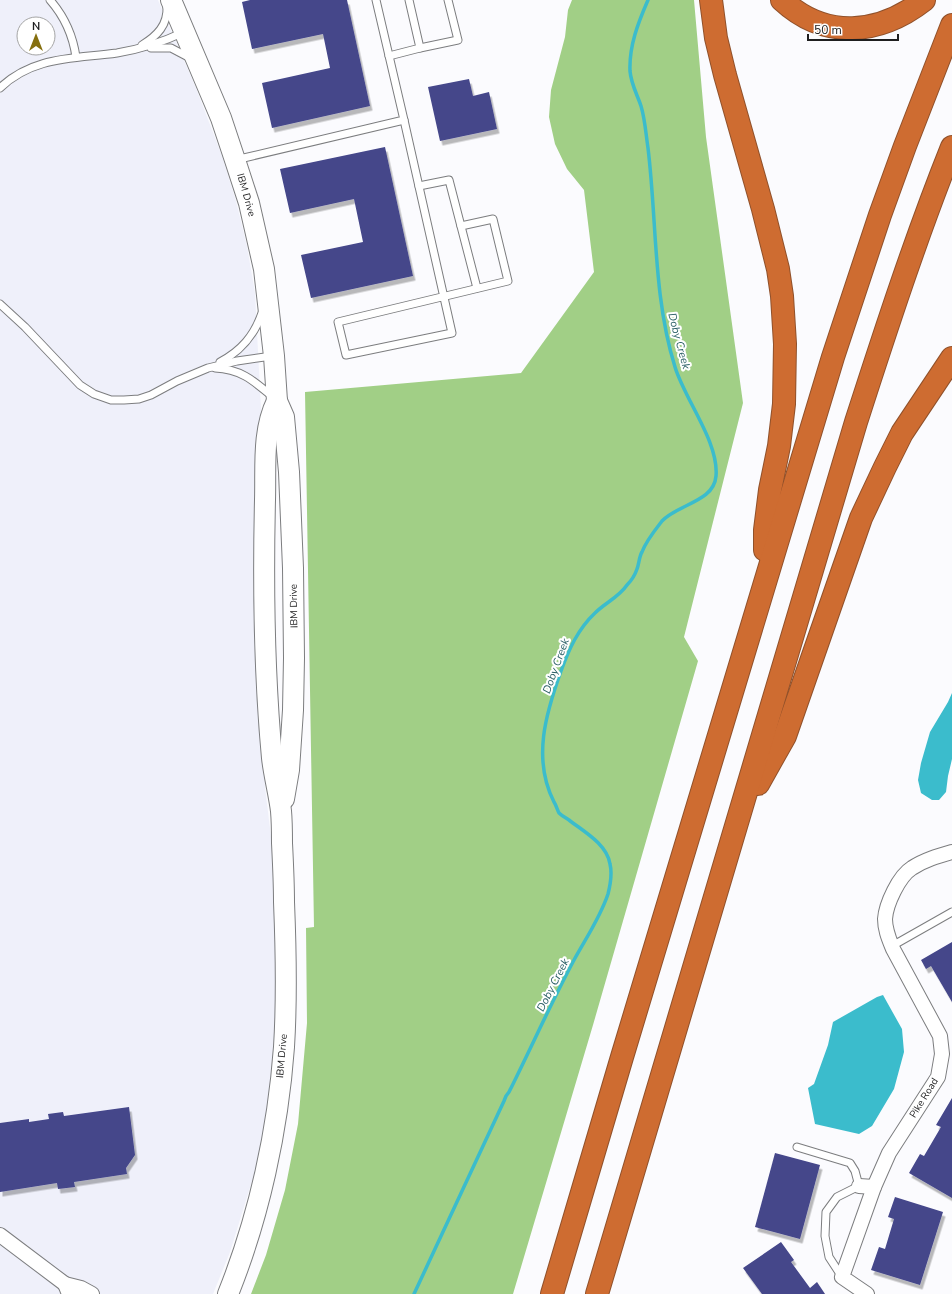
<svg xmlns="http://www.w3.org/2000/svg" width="952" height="1294" viewBox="0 0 952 1294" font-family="'Nunito Sans',sans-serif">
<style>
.built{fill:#eff0fa;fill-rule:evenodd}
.forest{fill:#a1cf86}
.water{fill:#3bbccc}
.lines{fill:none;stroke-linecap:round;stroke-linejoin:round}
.stream{stroke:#3bbccc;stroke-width:3.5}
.building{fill:#44468a;filter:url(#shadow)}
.lane-casing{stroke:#7c7d7f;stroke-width:9}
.street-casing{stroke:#7c7d7f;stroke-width:16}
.secondary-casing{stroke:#7c7d7f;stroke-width:22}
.highway-casing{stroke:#90512b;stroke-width:24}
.lane{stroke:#fff;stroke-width:7}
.street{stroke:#fff;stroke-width:14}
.secondary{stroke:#fff;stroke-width:20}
.highway{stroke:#ce6c31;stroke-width:22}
.labels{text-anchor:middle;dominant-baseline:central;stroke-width:4;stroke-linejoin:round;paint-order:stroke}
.street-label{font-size:10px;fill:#1e1e1f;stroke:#fff}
.water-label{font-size:11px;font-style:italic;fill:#2a5e65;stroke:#fff}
</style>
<defs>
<filter id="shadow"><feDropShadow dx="2.5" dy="4.5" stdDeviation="0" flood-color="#0004"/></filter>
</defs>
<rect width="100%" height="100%" fill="#fbfbfe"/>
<path class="built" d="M0 0H158L196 88 222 156 236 201 247 246 255 293 261 409 257 506 263 733 265 787 272 845 277 971 276 1061 260 1155 230 1252 213 1294H0ZM24 24H48V48H24Z"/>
<polygon class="forest" points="572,0 694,0 706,137 743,403 684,637 698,661 593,1025 513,1294 251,1294 266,1255 285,1190 298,1124 307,1023 306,928 314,927 305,392 521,373 594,272 584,190 567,169 555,144 549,117 551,90 565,37 568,10"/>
<g class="water">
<polygon points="952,693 952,759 948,776 946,792 939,800 932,800 921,793 918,780 921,763 930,732 948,702"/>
<polygon points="883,995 902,1029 904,1052 894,1089 872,1126 859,1134 815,1124 808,1088 814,1084 828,1045 833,1022 877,997"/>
</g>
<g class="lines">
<path class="stream" d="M414 1294 504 1101 506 1096 509 1092C531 1048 551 1003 574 960 586 938 600 918 608 894 610 886 612 872 610 864 607 844 583 831 569 820 566 818 562 816 559 813 557 809 556 805 554 802 532 759 546 713 561 671 569 649 578 629 595 613 605 603 619 597 627 585 631 581 635 575 637 569 639 564 639 557 642 552 646 541 655 530 662 521 678 504 714 502 716 476 719 442 685 400 675 367 653 296 657 222 648 148 646 135 645 119 641 106 637 94 631 84 630 71 629 46 638 23 648 0"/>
</g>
<g class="building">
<polygon points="250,0 347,0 370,106 272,128 262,83 330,68 323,34 252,49 242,2"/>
<polygon points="469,79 473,96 489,92 497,129 440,141 428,87"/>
<polygon points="385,147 413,276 311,298 301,255 363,242 354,199 290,213 280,169"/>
<polygon points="952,942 952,1002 931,966 926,969 921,960"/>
<polygon points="952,1098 952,1198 909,1173 920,1154 924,1156 941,1127 936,1125"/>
<polygon points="129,1107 135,1155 126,1168 127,1174 74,1182 75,1187 58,1189 57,1183 0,1192 0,1123 29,1119 29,1122 49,1119 48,1114 63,1112 64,1116"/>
<polygon points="775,1153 820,1165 800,1239 755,1227"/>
<polygon points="895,1197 943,1212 920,1285 871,1270 879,1247 885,1249 894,1219 888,1217"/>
<polygon points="781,1242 794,1260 791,1262 810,1288 817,1282 825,1294 762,1294 743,1268"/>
</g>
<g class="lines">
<defs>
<g id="lane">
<path d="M50 0C64 16 73 36 76 57"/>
<path d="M142 45C157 36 168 25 167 6"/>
<polyline points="151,48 171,48 190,58"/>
<polyline points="420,48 458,40 448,0"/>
<polyline points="389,56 420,48 409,0"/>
<path d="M0 88C33 56 74 59 117 53 141 49 163 42 184 32"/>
<path d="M404 120 452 333 346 355 338 322C395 308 452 294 508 281L493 219 461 226"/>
<polyline points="235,160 404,120 376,0"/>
<polyline points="419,186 449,180 477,288"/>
<polyline points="0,304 25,327 80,385 94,394 111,400 124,400 139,399 151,395 177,381 208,368 237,361 272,356"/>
<path d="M220 362C241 351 254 336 262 313"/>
<path d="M215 368C242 369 255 382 274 398"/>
<polyline points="892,946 952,912"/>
<polyline points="797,1147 850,1163 855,1171 859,1186 837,1197 826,1212 825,1236 829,1257 842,1277"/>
</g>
<g id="street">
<polyline points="859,1186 874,1187"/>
<polyline points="0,1235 65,1284"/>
<polyline points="69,1294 65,1284 81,1288 92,1294"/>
<path d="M867 1294 842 1277 874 1187 889 1153 938 1077 942 1054 940 1036 893 949C889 939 885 930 885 919 886 904 899 876 912 868 924 860 938 856 952 852"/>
</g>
<g id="secondary">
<polyline points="171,0 221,118 235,160 249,203 264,269 274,356 277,401 284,417 289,472 293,568 294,658 293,710 289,770 284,799"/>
<path d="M228 1294C259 1217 278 1130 284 1047 287 999 286 950 284 902 284 882 283 863 282 843 282 833 282 822 281 811 279 794 274 776 272 758 264 672 263 585 265 500 266 467 262 431 277 401"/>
</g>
<g id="highway">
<polyline points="711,0 716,38 725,75 763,209 778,269 782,296 785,344 784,404 779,446 770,490 765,530 765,550"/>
<path d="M782 0C825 40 879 35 924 0"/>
<polyline points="758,784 785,736 861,518 885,467 902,433 952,358"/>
<polyline points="552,1294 622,1057 833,357 880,215 905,146 952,25"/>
<path d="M597 1294 856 422C886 329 916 237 952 147"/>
</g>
</defs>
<use href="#lane" class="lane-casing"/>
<use href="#street" class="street-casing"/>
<use href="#secondary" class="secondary-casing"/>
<use href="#highway" class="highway-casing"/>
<use href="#lane" class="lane"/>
<use href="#street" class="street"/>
<use href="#secondary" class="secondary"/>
<use href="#highway" class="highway"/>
</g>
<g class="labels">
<g class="street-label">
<text transform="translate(246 195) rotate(74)">IBM Drive</text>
<text transform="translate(294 606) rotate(-91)">IBM Drive</text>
<text transform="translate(282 1056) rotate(-85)">IBM Drive</text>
<text transform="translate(924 1098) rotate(-58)">Pike Road</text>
</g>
<g class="water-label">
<text transform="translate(679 341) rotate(75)">Doby Creek</text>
<text transform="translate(556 666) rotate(-70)">Doby Creek</text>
<text transform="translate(553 985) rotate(-63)">Doby Creek</text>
</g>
</g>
<g transform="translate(36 36)"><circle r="19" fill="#ffffff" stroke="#a5a5a5"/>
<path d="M0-3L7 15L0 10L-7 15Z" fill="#856f0f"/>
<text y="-6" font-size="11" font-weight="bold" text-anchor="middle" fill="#1e1e1f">N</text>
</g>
<path d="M808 34v6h90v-6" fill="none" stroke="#1e1e1f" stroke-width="2"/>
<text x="814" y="34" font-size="12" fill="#1e1e1f" stroke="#ffffff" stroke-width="3" paint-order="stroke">50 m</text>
</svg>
